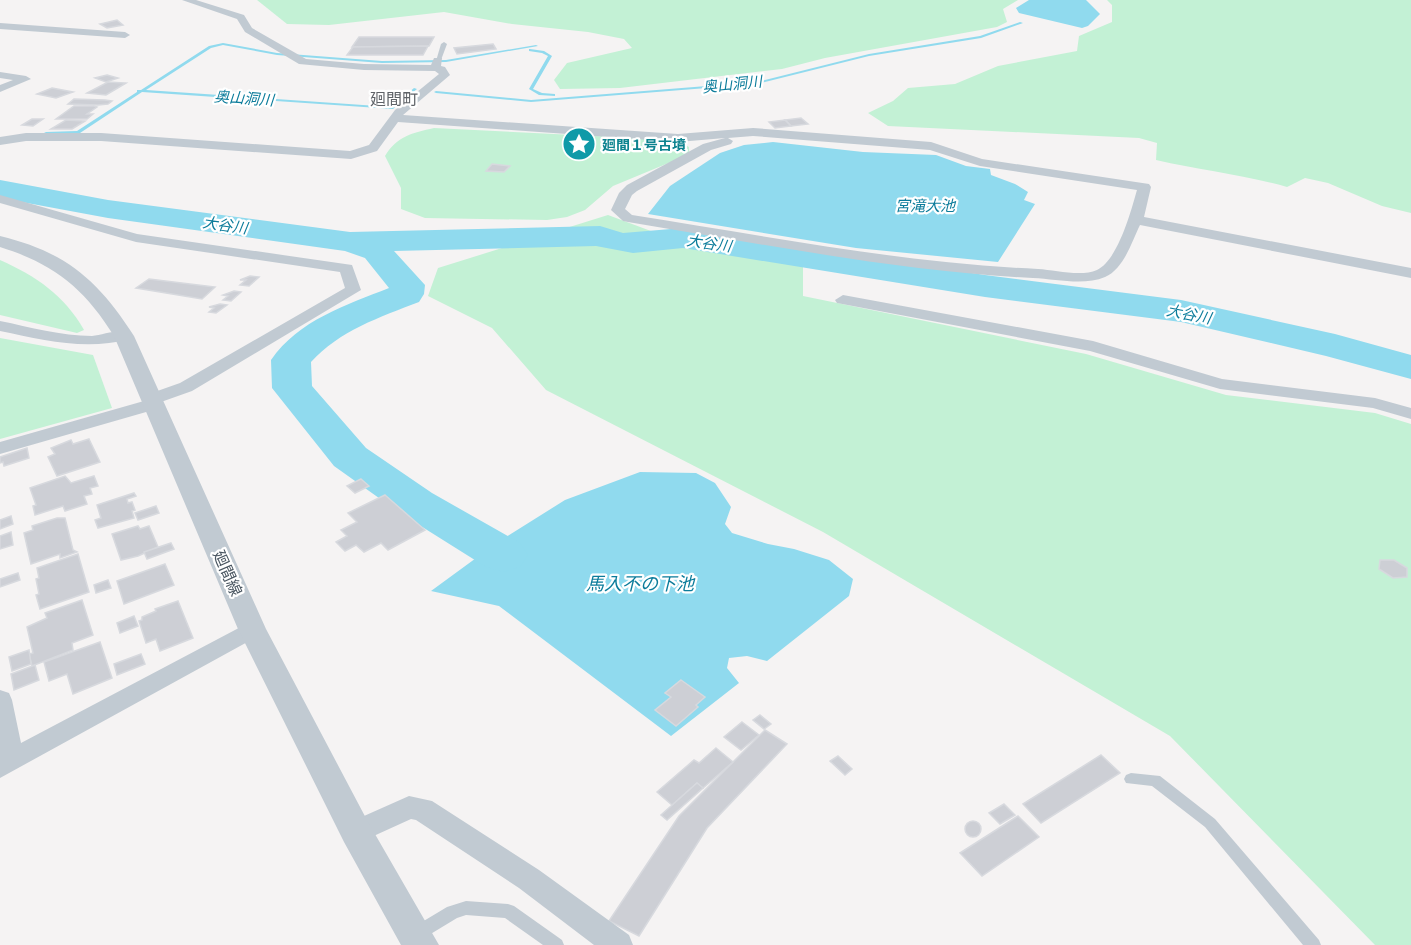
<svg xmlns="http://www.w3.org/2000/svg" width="1411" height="945" viewBox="0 0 1411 945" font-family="Manrope,'Noto Sans JP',sans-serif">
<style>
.green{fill:#c3f1d5}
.water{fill:#90daee}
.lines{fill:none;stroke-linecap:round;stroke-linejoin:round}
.stream{fill:#90daee;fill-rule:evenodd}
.river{fill:#90daee;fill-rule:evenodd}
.building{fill:#cdcfd5;stroke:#d7d9de;stroke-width:1.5}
.service{fill:#c1cad2;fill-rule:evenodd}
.minor{fill:#c1cad2;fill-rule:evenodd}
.tertiary{fill:#c1cad2;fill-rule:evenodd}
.labels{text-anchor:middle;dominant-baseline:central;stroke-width:4.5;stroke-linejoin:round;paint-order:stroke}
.far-culture-label{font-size:14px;font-weight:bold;fill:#0d838f;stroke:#fff;text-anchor:start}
.far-water-label{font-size:15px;font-style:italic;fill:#0c7c9b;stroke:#fff}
.far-quarter-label{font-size:16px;fill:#5f6368;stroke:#fff}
.street-label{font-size:16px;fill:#4a5661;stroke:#fff}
.water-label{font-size:18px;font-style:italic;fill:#0c7c9b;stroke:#fff}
</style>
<rect width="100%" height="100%" fill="#f5f3f3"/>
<g class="green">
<polygon points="257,0 1018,0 1003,9 1007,22 997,27 825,58 782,69 620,88 560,89 554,80 567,63 632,48 624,39 588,32 512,24 444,12 329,25 287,24"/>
<path d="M1107 0H1411V213L1382 206 1328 183 1305 178 1287 187C1244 175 1200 170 1156 160L1157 143 1139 138 888 126 868 113 893 101 908 88 955 84 998 66 1077 51 1079 36 1112 22V5Z"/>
<path d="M434 128 677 140 689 147V152L683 157 613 186 585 210 567 217 547 220 425 218 401 209V188L385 156C397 136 412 133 434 128Z"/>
<polygon points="608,215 675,240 803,262 803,296 1086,354 1226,395 1375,413 1411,424 1411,945 1375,945 1170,736 823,532 546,390 492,328 428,296 438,268"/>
<path d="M0 260C36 276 64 295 84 330L77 333 0 315Z"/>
<polygon points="0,338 93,355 112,408 0,439"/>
</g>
<g class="water">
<polygon points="1029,0 1086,0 1100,14 1088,26 1082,28 1019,13 1016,8"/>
<polygon points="773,142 863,152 936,155 966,166 990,169 991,175 1015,184 1028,192 1024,200 1035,204 998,262 856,248 648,214 670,186 720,153 744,145"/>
<polygon points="640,472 696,473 715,483 731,507 725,524 732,533 768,544 794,549 829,560 853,579 849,596 767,661 747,656 729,658 727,668 739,683 671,736 499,606 431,591 498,542 565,500"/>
</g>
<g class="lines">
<g class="stream">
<polygon points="1020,22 1023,23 981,38 869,56 757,84 531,102 436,93 434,92 436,91 531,100 757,82 869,54 980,36"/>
<polygon points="223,43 277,53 382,61 446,60 536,45 538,46 446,62 382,63 277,55 223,45 211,48 146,90 392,107 414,88 417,89 393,109 142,92 80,133 46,134 44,133 46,132 77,131 137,92 137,90 141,90 209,46"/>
<polygon points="530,49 544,51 552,56 533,89 542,93 555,94 555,96 539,95 529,89 548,56 542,53 529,51 529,49"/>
</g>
<path class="river" d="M0 180 108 200 350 232 600 226 623 233 683 228 985 275 1181 300 1335 334 1411 355V379L1326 356 1181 322 985 297 683 248 633 253 596 246 394 251 425 285 424 294 419 302C380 317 339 331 311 362L312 386 366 448 432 493 520 543 528 555 520 567 503 572 486 567 400 513 334 466 272 388 271 360C299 320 346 305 389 288L365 258 345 251 108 218 0 198Z"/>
</g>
<g class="building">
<polygon points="117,20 123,25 107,28 100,24"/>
<polygon points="359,37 434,37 429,46 352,47"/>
<polygon points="493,44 496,49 457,54 454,48"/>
<polygon points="428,46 423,55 347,55 353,47"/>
<polygon points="107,75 118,78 106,82 95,78"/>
<polygon points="108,82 126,83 106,95 87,93"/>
<polygon points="52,88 73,92 56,98 37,94"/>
<polygon points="74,99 105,100 112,101 108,104 98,105 68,104"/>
<polygon points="74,106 94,106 97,107 87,114 93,114 87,119 56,119"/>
<polygon points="801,118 808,124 791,126 785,120"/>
<polygon points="32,119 43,119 33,126 22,125"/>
<polygon points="66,120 85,121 72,129 51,129"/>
<polygon points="785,120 791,126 775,128 769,122"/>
<polygon points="492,164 510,166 504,172 486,171"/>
<polygon points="250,276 259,277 249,286 240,285 246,280 240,280"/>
<polygon points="149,279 215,287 202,299 136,288"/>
<polygon points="234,291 241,292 231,301 223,300 228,296 223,295"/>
<polygon points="220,304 227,305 216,313 209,312 214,308 209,307"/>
<polygon points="89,439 100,462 57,476 48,457 55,454 51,448 71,440 73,444"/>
<polygon points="27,448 29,458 4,466 3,462 0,463 0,457"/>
<polygon points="65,476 71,483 94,476 98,486 90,488 92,494 84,496 87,504 65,511 63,506 35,515 33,506 36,505 30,488"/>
<polygon points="361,479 369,486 355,493 347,486"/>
<polygon points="134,493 136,496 127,499 128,503 132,502 135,510 132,511 134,518 98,528 95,520 101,518 97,505"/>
<polygon points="385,495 425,530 388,550 381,543 364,552 356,545 345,551 336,542 347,536 341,530 357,522 348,513"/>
<polygon points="156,506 159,513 138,520 135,513"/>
<polygon points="11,516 13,524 0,529 0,520"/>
<polygon points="57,518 65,518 73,550 77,552 60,558 60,554 31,564 24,533 33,530 32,526"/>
<polygon points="138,526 140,529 149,526 158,547 138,556 121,560 112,534"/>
<polygon points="11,532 13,545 0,549 0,536"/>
<polygon points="171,543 174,549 147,559 144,552"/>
<polygon points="78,554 89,592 40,609 36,595 39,594 36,579 39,578 37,568"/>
<polygon points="1380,560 1394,560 1407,568 1407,577 1393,578 1379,569"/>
<polygon points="165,564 174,585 124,604 117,581"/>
<polygon points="18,573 20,580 0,587 0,579"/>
<polygon points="108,580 111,588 96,593 94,585"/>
<polygon points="82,600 93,635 72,643 73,650 32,666 29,654 33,653 27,627 47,618 45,613"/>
<polygon points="178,601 193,638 160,651 156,639 146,643 139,621 142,620 142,617 156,611 155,609"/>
<polygon points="134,616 138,626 120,633 117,623"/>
<polygon points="100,642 112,678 73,694 67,674 49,681 44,662"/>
<polygon points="29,650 31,664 12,671 9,657"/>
<polygon points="141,654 145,664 117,675 114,664"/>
<polygon points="35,665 39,680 14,690 11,674"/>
<polygon points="681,680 705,697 696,705 698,707 676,726 655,710 671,697 665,693"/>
<polygon points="760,715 771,724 764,729 753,720"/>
<polygon points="742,722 759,735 741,750 724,737"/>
<polygon points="765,730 787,744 707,828 639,936 609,921 679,816"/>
<polygon points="716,748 733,762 703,788 697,783 672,805 657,792 694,760 699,763"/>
<polygon points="1101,755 1120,773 1041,823 1023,804"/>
<polygon points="838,756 852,769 845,775 830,761"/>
<polygon points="697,783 703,788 667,820 661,815"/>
<polygon points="1004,804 1015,815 1000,824 989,813"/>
<polygon points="1018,816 1039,837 982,876 960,853"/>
<circle cx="973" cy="829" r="8"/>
</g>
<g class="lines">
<g class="service">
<polygon points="444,42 447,44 441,60 436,61 441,44"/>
<polygon points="1131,773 1160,776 1215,819 1319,940 1321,945 1303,945 1205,827 1152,786 1126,783 1124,779 1126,775"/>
<polygon points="466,901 508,904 514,906 562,940 564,945 543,945 505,918 466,915 457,918 424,938 418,941 412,938 410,933 412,928 447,907"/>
</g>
<g class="minor">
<path d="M182 0H196L244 15 252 28 306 59 364 64 431 65 434 58H442L441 66 445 67 450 75 403 115 678 134 753 128 931 142 982 159 1149 184 1151 187 1144 217 1411 268V278L1140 225C1132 241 1124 269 1105 277 1084 286 1056 279 1033 278 897 271 763 244 628 222L623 221 611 210 619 193 627 185 703 144 725 138 678 142 398 122 377 151 351 159 101 141H26L0 145V137L26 133H101L350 151 369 145 395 110 439 74 435 71 364 70 299 64 245 32 237 19ZM753 136 930 150 980 166 1137 190C1131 211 1118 260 1097 270 1081 277 1055 270 1038 269 901 263 767 236 632 215L625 209 632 195 637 191 711 150 731 144 733 141 728 138Z"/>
<polygon points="0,23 125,32 130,35 125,38 0,29"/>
<polygon points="0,72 26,76 31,79 0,92 0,85 13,80 0,78"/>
<polygon points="0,195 137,234 352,265 361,290 192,391 161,402 163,404 160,408 0,454 0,442 144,401 143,399 146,395 180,383 345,288 340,272 136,242 0,203"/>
<polygon points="843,295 1093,341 1222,379 1375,398 1411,408 1411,419 1373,408 1220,389 1090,351 837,303 835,300"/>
<path d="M0 321C30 327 61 336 92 336 104 335 125 326 132 336L130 339C85 351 44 340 0 331Z"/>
<polygon points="252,621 260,623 263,629 260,635 0,778 0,690 9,693 12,700 21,743"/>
<polygon points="409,796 432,801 539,870 629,935 633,945 594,945 519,888 416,820 411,819 356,844 346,840 342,832 346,824"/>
</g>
<path class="tertiary" d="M0 236C66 252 98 280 134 336L266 629 368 822 439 945H401L344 842 238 629 114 336C84 288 54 264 0 247Z"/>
</g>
<defs>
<symbol id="sight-disc" viewBox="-11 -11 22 22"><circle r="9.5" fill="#0f9aa8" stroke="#fff"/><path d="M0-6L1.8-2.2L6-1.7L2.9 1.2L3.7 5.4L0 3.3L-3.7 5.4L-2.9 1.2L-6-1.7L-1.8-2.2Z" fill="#fff"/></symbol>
</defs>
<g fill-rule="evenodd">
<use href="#sight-disc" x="560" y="125" width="38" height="38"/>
</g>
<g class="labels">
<g class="far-culture-label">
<text x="602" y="144">廻間１号古墳</text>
</g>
<g class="far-water-label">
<text transform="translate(732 84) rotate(-6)">奥山洞川</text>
<text transform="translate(244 98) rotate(4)">奥山洞川</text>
<text x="925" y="205">宮滝大池</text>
<text transform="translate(225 225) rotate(8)">大谷川</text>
<text transform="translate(709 243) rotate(8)">大谷川</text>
<text transform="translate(1189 314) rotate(11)">大谷川</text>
</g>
<g class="far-quarter-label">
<text x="394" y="99">廻間町</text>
</g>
<g class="street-label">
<text transform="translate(228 573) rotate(66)">廻間線</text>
</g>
<g class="water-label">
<text x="640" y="583">馬入不の下池</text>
</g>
</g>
</svg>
